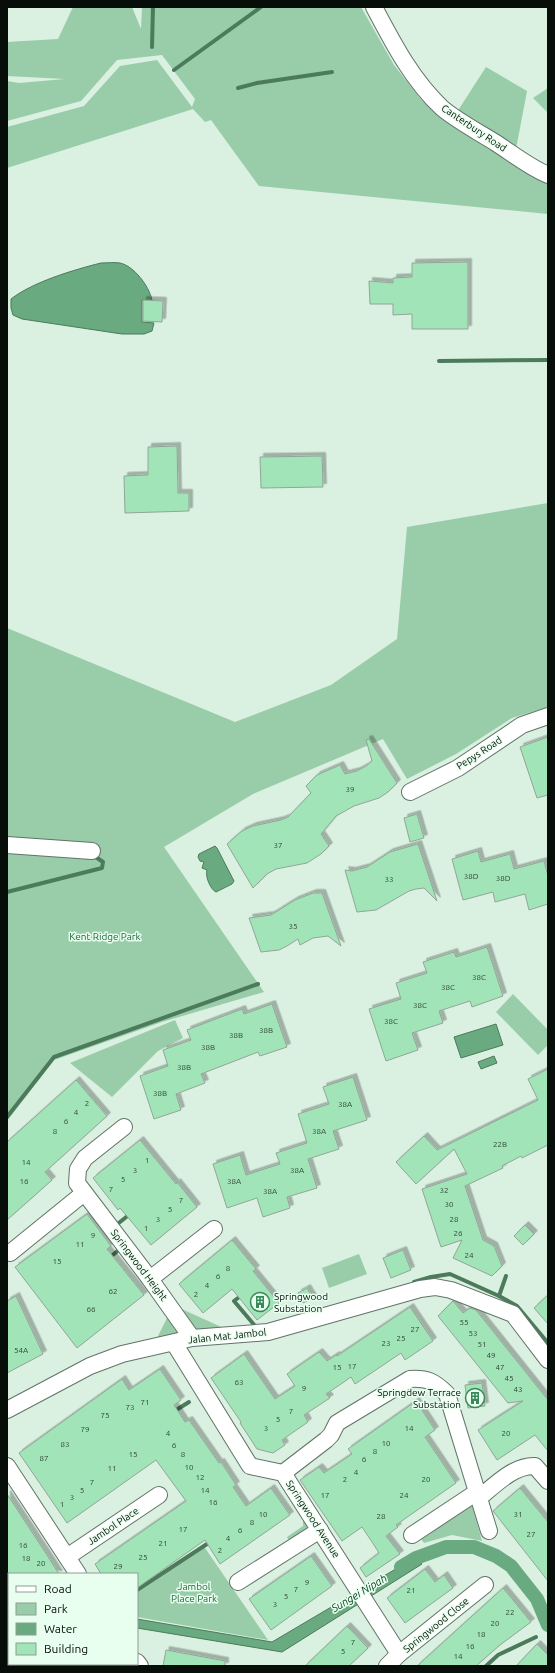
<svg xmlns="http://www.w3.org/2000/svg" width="555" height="1673" viewBox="0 0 555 1673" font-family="Ubuntu,sans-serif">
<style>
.green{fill:#99cca9}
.water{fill:#69aa80;stroke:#4c7b5c}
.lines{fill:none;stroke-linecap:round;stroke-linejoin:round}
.stream{stroke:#4c7b5c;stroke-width:4}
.canal{stroke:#69aa80;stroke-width:14}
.building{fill:#a1e4b7;stroke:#91a697;filter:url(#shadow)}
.street-casing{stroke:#617467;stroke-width:18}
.street{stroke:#fff;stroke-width:16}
.labels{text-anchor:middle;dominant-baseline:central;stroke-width:3;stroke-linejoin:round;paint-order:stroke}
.number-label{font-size:8px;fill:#2e4434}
.street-label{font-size:10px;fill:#070e09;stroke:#e8feee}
.park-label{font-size:10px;fill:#1c663d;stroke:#e8feee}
.poi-label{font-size:10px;fill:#070e09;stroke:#e8feee;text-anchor:start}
.water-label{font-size:11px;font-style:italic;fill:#073d21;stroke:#e8feee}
</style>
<defs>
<filter id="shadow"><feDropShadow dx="3.5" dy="-3.5" stdDeviation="0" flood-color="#0004"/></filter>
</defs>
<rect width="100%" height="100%" fill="#daf0e1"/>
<g class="green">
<polygon points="73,7 132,7 141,29 142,7 361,7 394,65 419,97 437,115 508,158 548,177 548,214 259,186 211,120 205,122 193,109 7,168 7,127 84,106 120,66 157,60 192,107 195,99 162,55 117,60 81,101 7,121 7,81 19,83 65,79 7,76 7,42 58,39"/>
<polygon points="486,67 527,91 516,149 457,112"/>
<polygon points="548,88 548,113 533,98"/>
<polygon points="548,503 548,707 512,718 456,754 407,779 383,739 253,794 164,847 264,992 162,1022 54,1060 7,1121 7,628 235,722 331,685 397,639 407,527"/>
<polygon points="513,994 548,1030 548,1045 538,1055 496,1012"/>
<polygon points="175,1020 183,1038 158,1051 112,1097 70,1063"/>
<polygon points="359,1254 367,1274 329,1288 322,1268"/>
<polygon points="175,1306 228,1330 194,1332"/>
<polygon points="168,1316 183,1335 155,1342"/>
<polygon points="471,1501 482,1541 452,1535 424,1543 419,1536"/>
<polygon points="303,1517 315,1533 293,1547 287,1537 303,1526"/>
<polygon points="203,1545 268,1640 137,1617 137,1589"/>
</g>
<g class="water">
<path d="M101 263C107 263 114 262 120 263 134 266 149 286 152 300H142V322L154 323 152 331 144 334H122L22 319 13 315 11 308V299C33 282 73 270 101 263Z"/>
<path d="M215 846 217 848 234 881 232 884 216 892C210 889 205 876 207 870L202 868 204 862 200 861 198 857 199 854Z"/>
<polygon points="496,1024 503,1045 461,1058 454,1037"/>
<polygon points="494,1056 497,1063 481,1069 478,1062"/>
<polygon points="416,1557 422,1564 282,1652 137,1628 137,1619 272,1642"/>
</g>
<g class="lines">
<g class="stream">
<polyline points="152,47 153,7"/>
<polyline points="174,70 261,7"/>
<polyline points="238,88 257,83 332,72"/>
<polyline points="439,361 548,360"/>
<polyline points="7,892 102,868 103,862 93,855"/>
<polyline points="7,1117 54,1057 258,984"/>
<polyline points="115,1226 130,1214"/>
<polyline points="108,1259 121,1248"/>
<polyline points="414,1282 431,1277 450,1274 499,1296 517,1306 548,1343"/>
<polyline points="242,1295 234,1301 256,1327"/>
<polyline points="499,1296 506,1276"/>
<polyline points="173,1412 189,1402"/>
<polyline points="137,1590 207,1544"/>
<polyline points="486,1666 498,1655 536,1637"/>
</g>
<polyline class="canal" points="401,1567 416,1558 446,1547 474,1547 496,1556 511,1566 537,1599 548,1625"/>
</g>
<g class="building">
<polygon points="468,262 468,329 412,329 412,314 393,315 393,304 370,304 369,281 393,283 393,278 412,277 412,263"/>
<polygon points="143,300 163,301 162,322 143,321"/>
<polygon points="177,446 178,493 189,493 189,511 125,513 124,476 148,475 148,447"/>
<polygon points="322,456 323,487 261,488 260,457"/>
<polygon points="548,737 548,795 537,798 520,747"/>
<polygon points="369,739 397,783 388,792 379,798 354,806 336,816 321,834 329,846 321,854 307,863 276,869 267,874 253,888 227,844 242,831 253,826 281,820 288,817 311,793 306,786 317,775 340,765 345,774 357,771 366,766 372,761 366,740"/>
<polygon points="417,814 424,838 410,842 404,818"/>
<polygon points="418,844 437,901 424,888 416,889 409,891 376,910 357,912 345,870 352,871 367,867 390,852"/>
<polygon points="478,851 481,862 510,854 514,869 544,861 548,876 548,904 529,910 525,894 495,902 493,892 463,900 452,859"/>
<polygon points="313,893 322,893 341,946 328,936 313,938 300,945 298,939 287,946 279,950 261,952 249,918 271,915 295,900"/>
<polygon points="487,947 503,996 472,1007 470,1001 439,1011 443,1023 412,1033 418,1050 386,1061 369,1009 401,999 396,983 427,973 423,962 454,952 456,957"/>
<polygon points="272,1004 287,1047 260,1056 258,1052 201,1074 205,1083 176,1094 181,1110 154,1119 140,1076 168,1066 163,1050 191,1040 187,1030 242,1009 244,1014"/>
<polygon points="548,1069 548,1145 522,1158 521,1156 502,1166 503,1168 465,1186 483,1240 494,1246 502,1266 492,1276 453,1258 462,1240 441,1247 422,1189 467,1174 454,1149 416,1184 396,1162 424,1136 437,1150 538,1100 528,1079"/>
<polygon points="353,1077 367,1120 333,1131 339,1149 308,1159 317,1188 287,1197 290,1208 263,1217 257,1198 227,1208 213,1164 240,1155 246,1175 280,1164 276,1153 307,1143 298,1114 329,1104 323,1087"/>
<polygon points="76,1080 107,1116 45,1172 52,1180 7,1220 7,1142"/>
<polygon points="140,1140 176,1184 177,1182 197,1207 151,1245 120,1208 118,1210 93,1178"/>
<polygon points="87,1214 111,1246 107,1249 144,1295 77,1348 15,1267"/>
<polygon points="525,1225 534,1234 523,1245 514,1236"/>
<polygon points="232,1240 256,1269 253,1271 279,1303 257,1320 232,1289 203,1313 179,1284"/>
<polygon points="403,1250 411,1270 391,1278 383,1258"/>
<polygon points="307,1288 313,1298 303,1303 298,1293"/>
<polygon points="548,1295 548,1324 534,1308"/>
<polygon points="16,1296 43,1354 7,1373 7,1301"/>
<polygon points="453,1301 463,1313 470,1308 476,1310 548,1400 548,1451 535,1435 497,1460 478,1430 523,1401 508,1403 438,1316"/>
<polygon points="410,1307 433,1341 405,1360 401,1353 355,1384 351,1377 341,1384 326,1394 330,1398 304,1415 308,1422 282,1440 285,1445 273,1453 257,1449 240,1423 241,1422 211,1378 244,1354 275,1399 295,1386 287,1374 319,1352 327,1361 336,1355 337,1356"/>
<polygon points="160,1369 181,1400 174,1405 185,1422 189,1420 219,1463 221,1462 236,1485 233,1487 246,1506 271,1488 290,1515 220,1564 205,1540 137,1588 137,1574 101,1574 95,1564 186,1501 156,1460 67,1523 19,1453 122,1379 129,1390"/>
<polygon points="482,1383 485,1406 468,1408 465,1385"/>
<polygon points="416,1401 435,1430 425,1437 456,1483 396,1525 398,1527 386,1536 400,1554 366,1577 360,1568 379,1553 374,1545 362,1527 342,1541 300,1480 319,1467 324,1473 352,1454 348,1449"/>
<polygon points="520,1488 548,1522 548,1581 493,1511"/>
<polygon points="7,1494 45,1552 59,1574 7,1574"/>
<polygon points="311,1556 332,1586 271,1630 249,1599"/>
<polygon points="425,1569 435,1582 444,1575 453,1588 405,1623 387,1598"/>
<polygon points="503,1588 531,1622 500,1645 476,1666 417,1666"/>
<polygon points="347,1626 368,1648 349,1666 305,1666"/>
<polygon points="537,1644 548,1655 548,1666 516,1666"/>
<polygon points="166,1650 225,1661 225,1666 163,1666"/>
</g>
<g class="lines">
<defs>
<g id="street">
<path d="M374 7C393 43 412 80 442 108 456 120 480 133 496 143 513 154 529 167 548 175"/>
<polyline points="410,792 458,768 522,725 548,716"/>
<polyline points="7,845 92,851"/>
<polyline points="124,1127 85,1158 78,1169 77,1183 150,1279 192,1338"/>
<polyline points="10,1253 84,1193"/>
<polyline points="150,1279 214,1229"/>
<polyline points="174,1343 250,1466 283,1473 399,1654"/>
<polyline points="7,1410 90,1366 122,1354 192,1338 268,1332 420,1289 435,1287 451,1290 513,1314 548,1360"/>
<polyline points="7,1466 78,1574"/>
<path d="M283 1473 326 1440 331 1435 337 1423 410 1379C427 1378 434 1381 447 1394L489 1531"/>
<path d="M479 1498C495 1485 514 1465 535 1466L548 1481"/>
<polyline points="412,1535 477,1492"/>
<polyline points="67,1557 159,1495"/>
<polyline points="238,1582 320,1530"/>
<polyline points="137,1662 140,1666"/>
<polyline points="387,1666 399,1654 485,1585"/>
</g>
</defs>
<use href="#street" class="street-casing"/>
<use href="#street" class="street"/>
</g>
<defs>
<symbol id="building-ring" viewBox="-11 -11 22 22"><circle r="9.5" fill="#e8feee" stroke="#388959" stroke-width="1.5"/><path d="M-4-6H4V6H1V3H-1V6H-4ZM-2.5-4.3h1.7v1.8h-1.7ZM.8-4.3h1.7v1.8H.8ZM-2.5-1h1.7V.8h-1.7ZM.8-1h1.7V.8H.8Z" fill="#388959"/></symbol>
</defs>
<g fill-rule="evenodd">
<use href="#building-ring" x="249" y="1291" width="22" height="22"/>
<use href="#building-ring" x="464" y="1387" width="22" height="22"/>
</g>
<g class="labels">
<g class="number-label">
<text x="350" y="789">39</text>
<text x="278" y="845">37</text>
<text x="471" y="876">38D</text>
<text x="503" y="878">38D</text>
<text x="389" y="879">33</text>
<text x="293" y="926">35</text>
<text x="479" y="977">38C</text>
<text x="448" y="987">38C</text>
<text x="420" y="1005">38C</text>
<text x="391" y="1021">38C</text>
<text x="266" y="1030">38B</text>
<text x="236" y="1035">38B</text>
<text x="208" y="1047">38B</text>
<text x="184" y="1067">38B</text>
<text x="160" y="1093">38B</text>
<text x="87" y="1103">2</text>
<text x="345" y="1104">38A</text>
<text x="76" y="1112">4</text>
<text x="66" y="1121">6</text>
<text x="55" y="1131">8</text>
<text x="319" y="1131">38A</text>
<text x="500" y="1144">22B</text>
<text x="147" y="1160">1</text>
<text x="26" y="1162">14</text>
<text x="135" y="1170">3</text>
<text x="297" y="1170">38A</text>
<text x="123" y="1179">5</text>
<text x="24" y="1181">16</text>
<text x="234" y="1181">38A</text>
<text x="111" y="1189">7</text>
<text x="444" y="1190">32</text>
<text x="270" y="1191">38A</text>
<text x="181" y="1200">7</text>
<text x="449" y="1204">30</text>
<text x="170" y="1209">5</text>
<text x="158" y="1219">3</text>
<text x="454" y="1219">28</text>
<text x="146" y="1228">1</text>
<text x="458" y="1233">26</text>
<text x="93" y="1235">9</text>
<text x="80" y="1244">11</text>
<text x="469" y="1255">24</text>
<text x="57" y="1261">15</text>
<text x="228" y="1268">8</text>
<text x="218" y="1276">6</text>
<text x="207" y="1285">4</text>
<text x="113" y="1291">62</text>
<text x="196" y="1294">2</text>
<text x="91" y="1309">66</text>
<text x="464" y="1322">55</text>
<text x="415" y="1329">27</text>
<text x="473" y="1333">53</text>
<text x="401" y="1338">25</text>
<text x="386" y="1343">23</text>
<text x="482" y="1344">51</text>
<text x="21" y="1350">54A</text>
<text x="491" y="1355">49</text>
<text x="352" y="1366">17</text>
<text x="337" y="1367">15</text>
<text x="500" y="1367">47</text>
<text x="509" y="1378">45</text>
<text x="239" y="1382">63</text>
<text x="304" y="1388">9</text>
<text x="518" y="1389">43</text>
<text x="145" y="1402">71</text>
<text x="130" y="1407">73</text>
<text x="291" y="1411">7</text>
<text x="105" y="1415">75</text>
<text x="278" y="1419">5</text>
<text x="266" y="1428">3</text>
<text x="409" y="1428">14</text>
<text x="85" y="1429">79</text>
<text x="168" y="1433">4</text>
<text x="506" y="1433">20</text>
<text x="386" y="1443">10</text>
<text x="65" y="1444">83</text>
<text x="174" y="1445">6</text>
<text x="375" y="1451">8</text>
<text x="133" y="1454">15</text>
<text x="183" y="1454">8</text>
<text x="44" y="1458">87</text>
<text x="364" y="1459">6</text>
<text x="189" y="1467">10</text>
<text x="112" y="1468">11</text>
<text x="356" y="1472">4</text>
<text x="200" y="1477">12</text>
<text x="345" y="1479">2</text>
<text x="426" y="1479">20</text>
<text x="92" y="1482">7</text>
<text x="82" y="1490">5</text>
<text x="205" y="1490">14</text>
<text x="325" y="1495">17</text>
<text x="404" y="1495">24</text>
<text x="72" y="1497">3</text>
<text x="213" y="1502">16</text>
<text x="62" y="1504">1</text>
<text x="263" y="1514">10</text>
<text x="518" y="1514">31</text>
<text x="381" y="1516">28</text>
<text x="252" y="1522">8</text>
<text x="183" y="1529">17</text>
<text x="240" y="1530">6</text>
<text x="531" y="1534">27</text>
<text x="228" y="1538">4</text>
<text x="163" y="1543">21</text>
<text x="23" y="1545">16</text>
<text x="220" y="1550">2</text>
<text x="143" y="1557">25</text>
<text x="26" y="1558">18</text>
<text x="41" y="1563">20</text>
<text x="118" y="1566">29</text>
<text x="307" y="1582">9</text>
<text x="296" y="1589">7</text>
<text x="411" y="1590">21</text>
<text x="286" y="1596">5</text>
<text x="275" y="1604">3</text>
<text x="510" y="1612">22</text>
<text x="495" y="1623">20</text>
<text x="481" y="1634">18</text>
<text x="353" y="1642">7</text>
<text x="470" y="1646">16</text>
<text x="343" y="1651">5</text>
<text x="458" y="1656">14</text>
</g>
<g class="street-label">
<text transform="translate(474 128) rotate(34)">Canterbury Road</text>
<text transform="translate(479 753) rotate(-33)">Pepys Road</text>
<text transform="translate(139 1265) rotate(53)">Springwood Height</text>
<text transform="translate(227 1336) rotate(-6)">Jalan Mat Jambol</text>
<text transform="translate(313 1519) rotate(57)">Springwood Avenue</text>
<text transform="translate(113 1526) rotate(-34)">Jambol Place</text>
<text transform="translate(436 1625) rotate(-39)">Springwood Close</text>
</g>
<g class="park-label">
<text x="105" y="936">Kent Ridge Park</text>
<text x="194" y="1586">Jambol<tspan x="194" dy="12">Place Park</tspan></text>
</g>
<g class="poi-label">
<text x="274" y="1296">Springwood<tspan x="274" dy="12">Substation</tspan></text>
<text x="461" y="1392" text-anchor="end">Springdew Terrace<tspan x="461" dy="12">Substation</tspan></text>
</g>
<g class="water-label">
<text transform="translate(359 1593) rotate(-31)">Sungei Nipah</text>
</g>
</g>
<rect width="555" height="1673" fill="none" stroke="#070e09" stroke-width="16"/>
<rect x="8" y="1573" width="130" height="92" fill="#e8feee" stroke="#8e9e92"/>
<rect x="16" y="1586" width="20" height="6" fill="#ffffff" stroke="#8e9e92"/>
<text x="44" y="1593" font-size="12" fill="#070e09">Road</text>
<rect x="16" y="1603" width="20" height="12" fill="#99cca9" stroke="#8e9e92"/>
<text x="44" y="1613" font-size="12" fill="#070e09">Park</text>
<rect x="16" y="1623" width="20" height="12" fill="#69aa80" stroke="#8e9e92"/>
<text x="44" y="1633" font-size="12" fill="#070e09">Water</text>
<rect x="16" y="1643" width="20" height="12" fill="#a1e4b7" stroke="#8e9e92"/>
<text x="44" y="1653" font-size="12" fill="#070e09">Building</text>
</svg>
